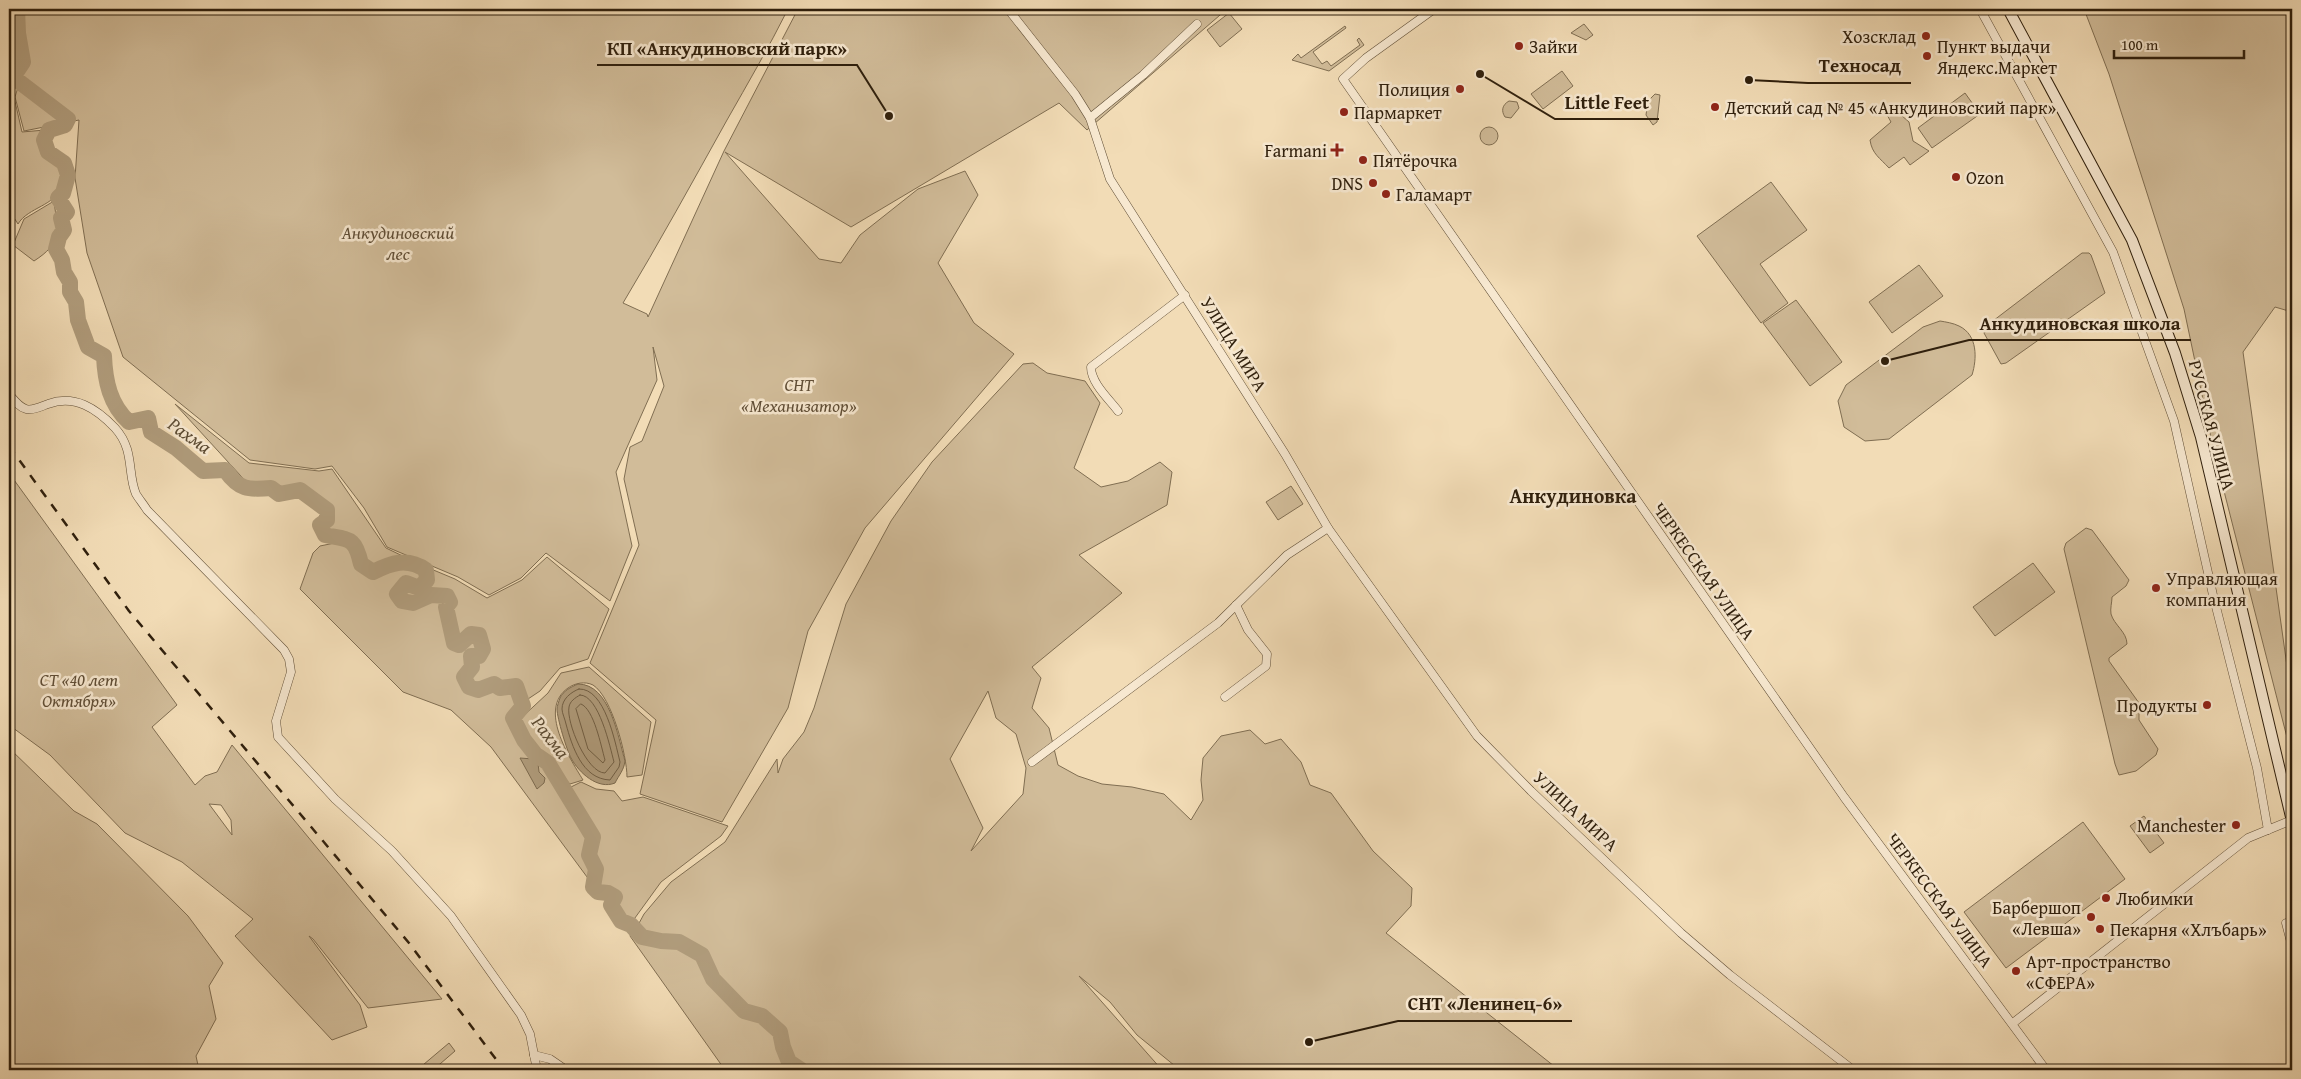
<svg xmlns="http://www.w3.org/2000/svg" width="2301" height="1079" viewBox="0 0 2301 1079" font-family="'Gentium Book Plus',serif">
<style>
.green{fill:#d1bc99;stroke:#806e52;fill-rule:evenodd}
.water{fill:#b09c7c;stroke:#7c6a4f}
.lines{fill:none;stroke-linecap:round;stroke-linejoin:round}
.shore{stroke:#705e44;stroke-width:1}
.river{stroke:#b09c7c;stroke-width:16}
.street-casing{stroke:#604e36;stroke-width:9}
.secondary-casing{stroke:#2f1f0c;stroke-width:12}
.street{stroke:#f7e8d0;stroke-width:8}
.secondary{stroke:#f7e8d0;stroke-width:10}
.rail{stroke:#2f1f0c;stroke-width:2.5;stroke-dasharray:9 9;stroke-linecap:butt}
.poi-dot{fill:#8f2418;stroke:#f7e8d0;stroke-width:2}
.labels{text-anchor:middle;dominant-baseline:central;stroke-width:5;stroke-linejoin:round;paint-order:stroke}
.poi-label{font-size:18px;fill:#2f1f0c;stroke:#f7e8d0;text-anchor:start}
.park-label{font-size:18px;font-style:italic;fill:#604e36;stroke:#f7e8d0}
.street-label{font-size:18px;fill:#2f1f0c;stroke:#f7e8d0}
.water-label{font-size:19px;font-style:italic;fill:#5c4b33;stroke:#f7e8d0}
.quarter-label{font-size:20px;font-weight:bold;fill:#2f1f0c;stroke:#f7e8d0}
.leader{fill:none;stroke:#2f1f0c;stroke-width:2}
.callout-dot{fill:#2f1f0c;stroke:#f7e8d0;stroke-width:2}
.callout-label{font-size:19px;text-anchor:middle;font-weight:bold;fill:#2f1f0c;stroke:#f7e8d0;stroke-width:5;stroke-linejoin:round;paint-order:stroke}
</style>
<rect width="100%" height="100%" fill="#f2dcb6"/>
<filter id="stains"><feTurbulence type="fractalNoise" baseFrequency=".004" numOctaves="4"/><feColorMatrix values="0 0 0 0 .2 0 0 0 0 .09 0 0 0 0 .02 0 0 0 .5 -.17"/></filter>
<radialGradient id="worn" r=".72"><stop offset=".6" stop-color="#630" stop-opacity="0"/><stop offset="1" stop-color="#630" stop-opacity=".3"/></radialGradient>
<g class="green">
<polygon points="9,9 15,9 22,62 9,80"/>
<path d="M21 9H788C769 47 748 83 727 120 693 181 659 243 623 303L647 314 648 317 724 151 798 9H1227L1087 130 1059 103 851 227 725 152 819 259 841 263 860 235 918 189 965 171 978 195 938 263 974 323 1014 354 865 528 808 631 788 708 722 822 640 794 656 720 590 663 639 545 624 479 630 447 642 441 664 386 653 347 657 380 616 472 632 546 610 601 546 553 521 578 489 595 458 577 387 547 364 508 332 466 315 469 250 460 123 357 87 253 75 178 79 120 24 131 15 97 27 57Z"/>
<polygon points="2084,9 2292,9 2292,312 2275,307 2243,352 2292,702 2292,757 2214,452 2184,309 2109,74"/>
<polygon points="1229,13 1242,29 1220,47 1207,30"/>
<polygon points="1584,24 1593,35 1586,40 1571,33"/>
<polygon points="1345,26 1346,28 1313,52 1322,64 1327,61 1331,66 1360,45 1357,40 1359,38 1364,45 1329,71 1292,60 1298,54 1301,58"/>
<polygon points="1562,71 1573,86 1543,109 1531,94"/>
<path d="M11 84 22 132 45 130 40 138 44 152 62 166C62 172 63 180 61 186 56 206 28 207 18 224L9 210V87Z"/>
<polygon points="1965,93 1980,114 1932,148 1918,128"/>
<polygon points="1655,94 1660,95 1657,122 1653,125 1646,115 1648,101"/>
<path d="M1509 101 1517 102 1519 108 1511 118 1505 117C1501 111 1502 105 1509 101Z"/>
<path d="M1889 110 1901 115 1909 122 1913 141 1929 151 1910 165 1904 157 1889 168C1880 158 1872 154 1870 140L1891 122 1886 113Z"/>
<circle cx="1489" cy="136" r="9"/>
<polygon points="1771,182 1807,230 1760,264 1788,303 1761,323 1697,236"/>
<path d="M54 201C58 232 62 243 34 261L13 245 24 219Z"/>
<polygon points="2082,253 2089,253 2091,255 2105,293 2006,363 2001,364 1984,333 1985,327"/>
<polygon points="1919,265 1943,296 1892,333 1869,302"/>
<polygon points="1796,300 1842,362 1810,386 1763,323"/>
<path d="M1940 321C1946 322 1953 323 1959 326 1978 335 1977 359 1972 375L1889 439 1865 441 1844 427 1838 401 1846 385 1923 327Z"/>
<path d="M1033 363 1047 373 1085 381 1100 403 1074 468 1101 487 1128 481 1160 462 1172 472 1167 505 1079 555 1122 593 1032 667 1041 678 1032 708 1049 728 1058 765 1078 776 1102 784 1132 787 1164 794 1191 820 1203 800 1201 780 1203 758 1221 736 1250 730 1265 744 1281 739 1301 762 1310 785 1331 793 1373 851 1412 888 1411 906 1386 933 1559 1070H1180L1137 1035 1110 1002 1079 976 1162 1070H804L791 1060 783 1031 764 1014 745 1009 716 978 704 954 679 939 659 938 645 934 637 927 644 914 671 882 725 842 777 759 778 773 783 759 804 732 814 708 846 604 891 521 932 462 1023 364ZM988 691 996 718 1016 734 1026 768 1023 794 971 851 983 828 950 759Z"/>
<path d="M175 404 249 463 319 471 332 469 386 548 411 560H385L372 567C359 558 364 542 349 536 343 533 335 533 329 532L324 526 329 521 331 509 300 486 280 490 271 484 251 487Z"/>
<path d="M9 473 177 705 152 727 195 785 205 776 217 772 232 745 442 999 368 1008 313 939 309 936 360 1005 367 1027 332 1040 235 936 253 919 182 862 125 833 50 755 9 725ZM209 804 221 805 231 820 232 835Z"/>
<polygon points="1291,486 1303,504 1278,520 1266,502"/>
<path d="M2086 528 2092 530 2129 580 2126 586 2112 597C2112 602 2110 609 2111 614 2114 625 2127 632 2127 644L2109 658V661L2139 703V720L2158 749 2156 755 2136 771 2119 775 2115 764 2064 549 2066 543Z"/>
<path d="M344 541 354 550 358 567 372 577 393 566 417 569 421 578 416 583 404 579 393 594C415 620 418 595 444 601L442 606 451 644 460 649 475 639 476 652 468 654V665L461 676 465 686 472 692 494 688 501 691 514 690 518 707 509 719 531 754 545 767 589 838 586 853 593 869 590 881 491 747 451 710 403 692 300 589 313 553 320 546Z"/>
<polygon points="547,557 609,609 588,659 560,668 540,691 525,701 516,683 492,681 474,685 470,677 475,668 474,661 483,659 486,650 482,632 474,630 457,639 450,609 454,603 451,594 435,591 414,597 406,595 408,589 422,591 432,580 431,569 455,579 487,598 522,580"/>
<polygon points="2033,563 2055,592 1995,636 1973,607"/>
<path d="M589 667 651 722 642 775 627 777C627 756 612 697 593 685 585 681 575 683 568 688 538 709 569 757 583 780L570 784 529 740 519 720 548 693 561 673Z"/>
<polygon points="9,748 74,811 97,824 188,916 223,963 209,986 216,1019 196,1056 199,1070 9,1070"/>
<polygon points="581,782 596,789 614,791 622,801 643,797 728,826 721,836 661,882 632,922 622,918 615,905 617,897 610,890 600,889 597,883 598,868 592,854 596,836 567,789"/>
<polygon points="2144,816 2164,843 2150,853 2130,826"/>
<polygon points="2083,822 2125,879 2006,968 1964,912"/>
<path d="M632 931C654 951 676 937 699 956 705 961 707 973 711 980 716 987 735 1009 742 1014 753 1020 771 1019 778 1034 785 1051 779 1056 797 1070H725L630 936Z"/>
<polygon points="449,1043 455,1051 433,1070 417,1070"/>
</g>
<g class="water">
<path d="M578 684C610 684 618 737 625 761 624 770 619 775 615 783 598 790 579 773 571 758 567 751 557 718 557 709 557 706 559 701 560 698 563 691 571 687 578 684Z"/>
<polygon points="520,758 533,759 538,763 539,772 545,778 544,783 537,789"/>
</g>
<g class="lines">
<g class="shore">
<path d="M579 689C605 688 615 742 620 762L619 767 610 780C582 779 572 746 566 724 565 719 562 713 562 709 562 699 571 692 579 689Z"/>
<path d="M580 695C599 695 610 747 614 762L605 773C587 773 566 722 569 707 570 701 575 698 580 695Z"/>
<path d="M581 704C594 709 601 746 605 760L603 763 588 749 576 709Z"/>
</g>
<path class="river" d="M17 9 18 33 23 62 13 77 68 119 65 125 49 130 44 140 48 152 64 163 68 175 63 193 58 198 67 212 61 218 64 230 59 237 56 249 62 260 64 272 70 282V292L76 302 78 320 88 347 104 356C105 381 110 405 129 422L148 418 151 432 176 448 203 471 225 470C239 490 248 490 271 488L279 494 300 490 327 510V520L320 525 325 535C350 540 355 537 361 564L373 572C391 563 407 557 426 570L427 580 419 588 406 583 397 594 402 601 413 603 431 595 447 596 450 602 446 607 454 643 459 645 471 634 479 635 483 649 479 656H471L472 667 464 677 469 687 478 690 494 684 500 688 516 686 523 706 513 718 524 740 535 754 548 763 593 837 589 855 596 869 593 887 598 892 608 893 615 897 611 905 621 921 631 925 642 937 661 941 679 942 702 955 713 979 744 1011 762 1016 780 1032 783 1047 789 1062 801 1070"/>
<defs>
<g id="street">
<polyline points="1008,9 1075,94 1090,118 1110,179 1285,454 1328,528 1477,736 1531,791 1681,933 1730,975 1853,1070"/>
<polyline points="1434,9 1366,58 1343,79 1844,797 2046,1070"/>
<polyline points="1980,9 2113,252 2174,421 2213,595 2257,768 2268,830"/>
<polyline points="1090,118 1143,75 1197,24"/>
<path d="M9 394C14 400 19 407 26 409 33 411 42 406 48 404 75 394 97 409 115 428 135 450 127 473 136 494 139 499 144 505 147 510L284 650 289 659 291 672 276 721 278 737 335 799 392 851 451 916 521 1015 530 1034 537 1070"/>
<path d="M1118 411C1109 399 1091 383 1091 367L1185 295"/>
<polyline points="1225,697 1266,666 1267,654 1248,630 1236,605"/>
<polyline points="1032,762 1218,623 1287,555 1328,528"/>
<polyline points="2286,923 2292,946"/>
<polyline points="2013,1023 2248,838 2292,820"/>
<polyline points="534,1055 550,1059 566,1070"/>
</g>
<polyline id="secondary" points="2008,9 2132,240 2175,353 2201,437 2292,821"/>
</defs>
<use href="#street" class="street-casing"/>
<use href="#secondary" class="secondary-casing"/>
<use href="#street" class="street"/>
<use href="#secondary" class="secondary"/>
<polyline class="rail" points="9,446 129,611 409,943 504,1070"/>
</g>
<g class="poi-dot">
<circle cx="1926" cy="36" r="5"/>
<circle cx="1519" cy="46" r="5"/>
<circle cx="1927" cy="56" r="5"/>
<circle cx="1460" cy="89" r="5"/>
<circle cx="1715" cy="107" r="5"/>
<circle cx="1344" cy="112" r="5"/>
<path d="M1334.5 142.5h5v5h5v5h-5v5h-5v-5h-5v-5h5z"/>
<circle cx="1363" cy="160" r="5"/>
<circle cx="1956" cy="177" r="5"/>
<circle cx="1373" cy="183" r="5"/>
<circle cx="1386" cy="194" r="5"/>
<circle cx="2156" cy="588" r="5"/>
<circle cx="2207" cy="705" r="5"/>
<circle cx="2236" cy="825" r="5"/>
<circle cx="2106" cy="898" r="5"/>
<circle cx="2091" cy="917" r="5"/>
<circle cx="2100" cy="929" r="5"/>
<circle cx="2016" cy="971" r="5"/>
</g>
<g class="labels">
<g class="poi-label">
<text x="1916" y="36" text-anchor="end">Хозсклад</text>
<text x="1529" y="46">Зайки</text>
<text x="1937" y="46">Пункт выдачи<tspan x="1937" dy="21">Яндекс.Маркет</tspan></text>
<text x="1450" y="89" text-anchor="end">Полиция</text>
<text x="1725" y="107">Детский сад № 45 «Анкудиновский парк»</text>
<text x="1354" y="112">Пармаркет</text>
<text x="1327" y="150" text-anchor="end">Farmani</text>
<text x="1373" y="160">Пятёрочка</text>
<text x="1966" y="177">Ozon</text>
<text x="1363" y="183" text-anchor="end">DNS</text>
<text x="1396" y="194">Галамарт</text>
<text x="2166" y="578">Управляющая<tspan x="2166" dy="21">компания</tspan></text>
<text x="2197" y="705" text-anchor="end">Продукты</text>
<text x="2226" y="825" text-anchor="end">Manchester</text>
<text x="2116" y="898">Любимки</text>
<text x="2081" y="907" text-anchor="end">Барбершоп<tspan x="2081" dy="21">«Левша»</tspan></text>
<text x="2110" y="929">Пекарня «Хлъбарь»</text>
<text x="2026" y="961">Арт-пространство<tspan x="2026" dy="21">«СФЕРА»</tspan></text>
</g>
<g class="park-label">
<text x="398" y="232">Анкудиновский<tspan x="398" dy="21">лес</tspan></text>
<text x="799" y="384">СНТ<tspan x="799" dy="21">«Механизатор»</tspan></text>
<text x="79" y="679">СТ «40 лет<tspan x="79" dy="21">Октября»</tspan></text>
</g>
<g class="street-label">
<text transform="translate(1234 344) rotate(58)">УЛИЦА МИРА</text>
<text transform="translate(2212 425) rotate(75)">РУССКАЯ УЛИЦА</text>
<text transform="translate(1704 571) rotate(55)">ЧЕРКЕССКАЯ УЛИЦА</text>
<text transform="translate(1576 811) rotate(43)">УЛИЦА МИРА</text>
<text transform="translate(1940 900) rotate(53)">ЧЕРКЕССКАЯ УЛИЦА</text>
</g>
<g class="water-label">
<text transform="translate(190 435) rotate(35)">Рахма</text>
<text transform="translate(551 737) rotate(52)">Рахма</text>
</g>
<g class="quarter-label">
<text x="1573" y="495">Анкудиновка</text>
</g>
</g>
<path class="leader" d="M889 116L857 65H597M1749 80L1808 83H1911M1480 74L1555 119H1659M1885 361L1969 340H2191M1309 1042L1398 1021H1572"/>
<g class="callout-dot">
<circle cx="889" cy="116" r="5"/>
<circle cx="1749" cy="80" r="5"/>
<circle cx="1480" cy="74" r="5"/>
<circle cx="1885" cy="361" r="5"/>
<circle cx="1309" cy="1042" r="5"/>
</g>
<g class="callout-label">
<text x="727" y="55">КП «Анкудиновский парк»</text>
<text x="1860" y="72">Техносад</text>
<text x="1607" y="109">Little Feet</text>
<text x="2080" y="330">Анкудиновская школа</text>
<text x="1485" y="1010">СНТ «Ленинец-6»</text>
</g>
<rect width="2301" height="1079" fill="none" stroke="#f2dcb6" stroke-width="30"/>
<rect x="10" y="10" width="2281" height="1059" fill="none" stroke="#2f1f0c" stroke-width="2.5"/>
<rect x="15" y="15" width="2271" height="1049" fill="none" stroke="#2f1f0c"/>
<path d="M2114 50v8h130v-8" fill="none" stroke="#2f1f0c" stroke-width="2.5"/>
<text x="2121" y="50" font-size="15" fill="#2f1f0c" stroke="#f7e8d0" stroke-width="4" paint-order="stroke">100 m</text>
<rect width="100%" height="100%" filter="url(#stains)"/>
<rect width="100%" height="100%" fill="url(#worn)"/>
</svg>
